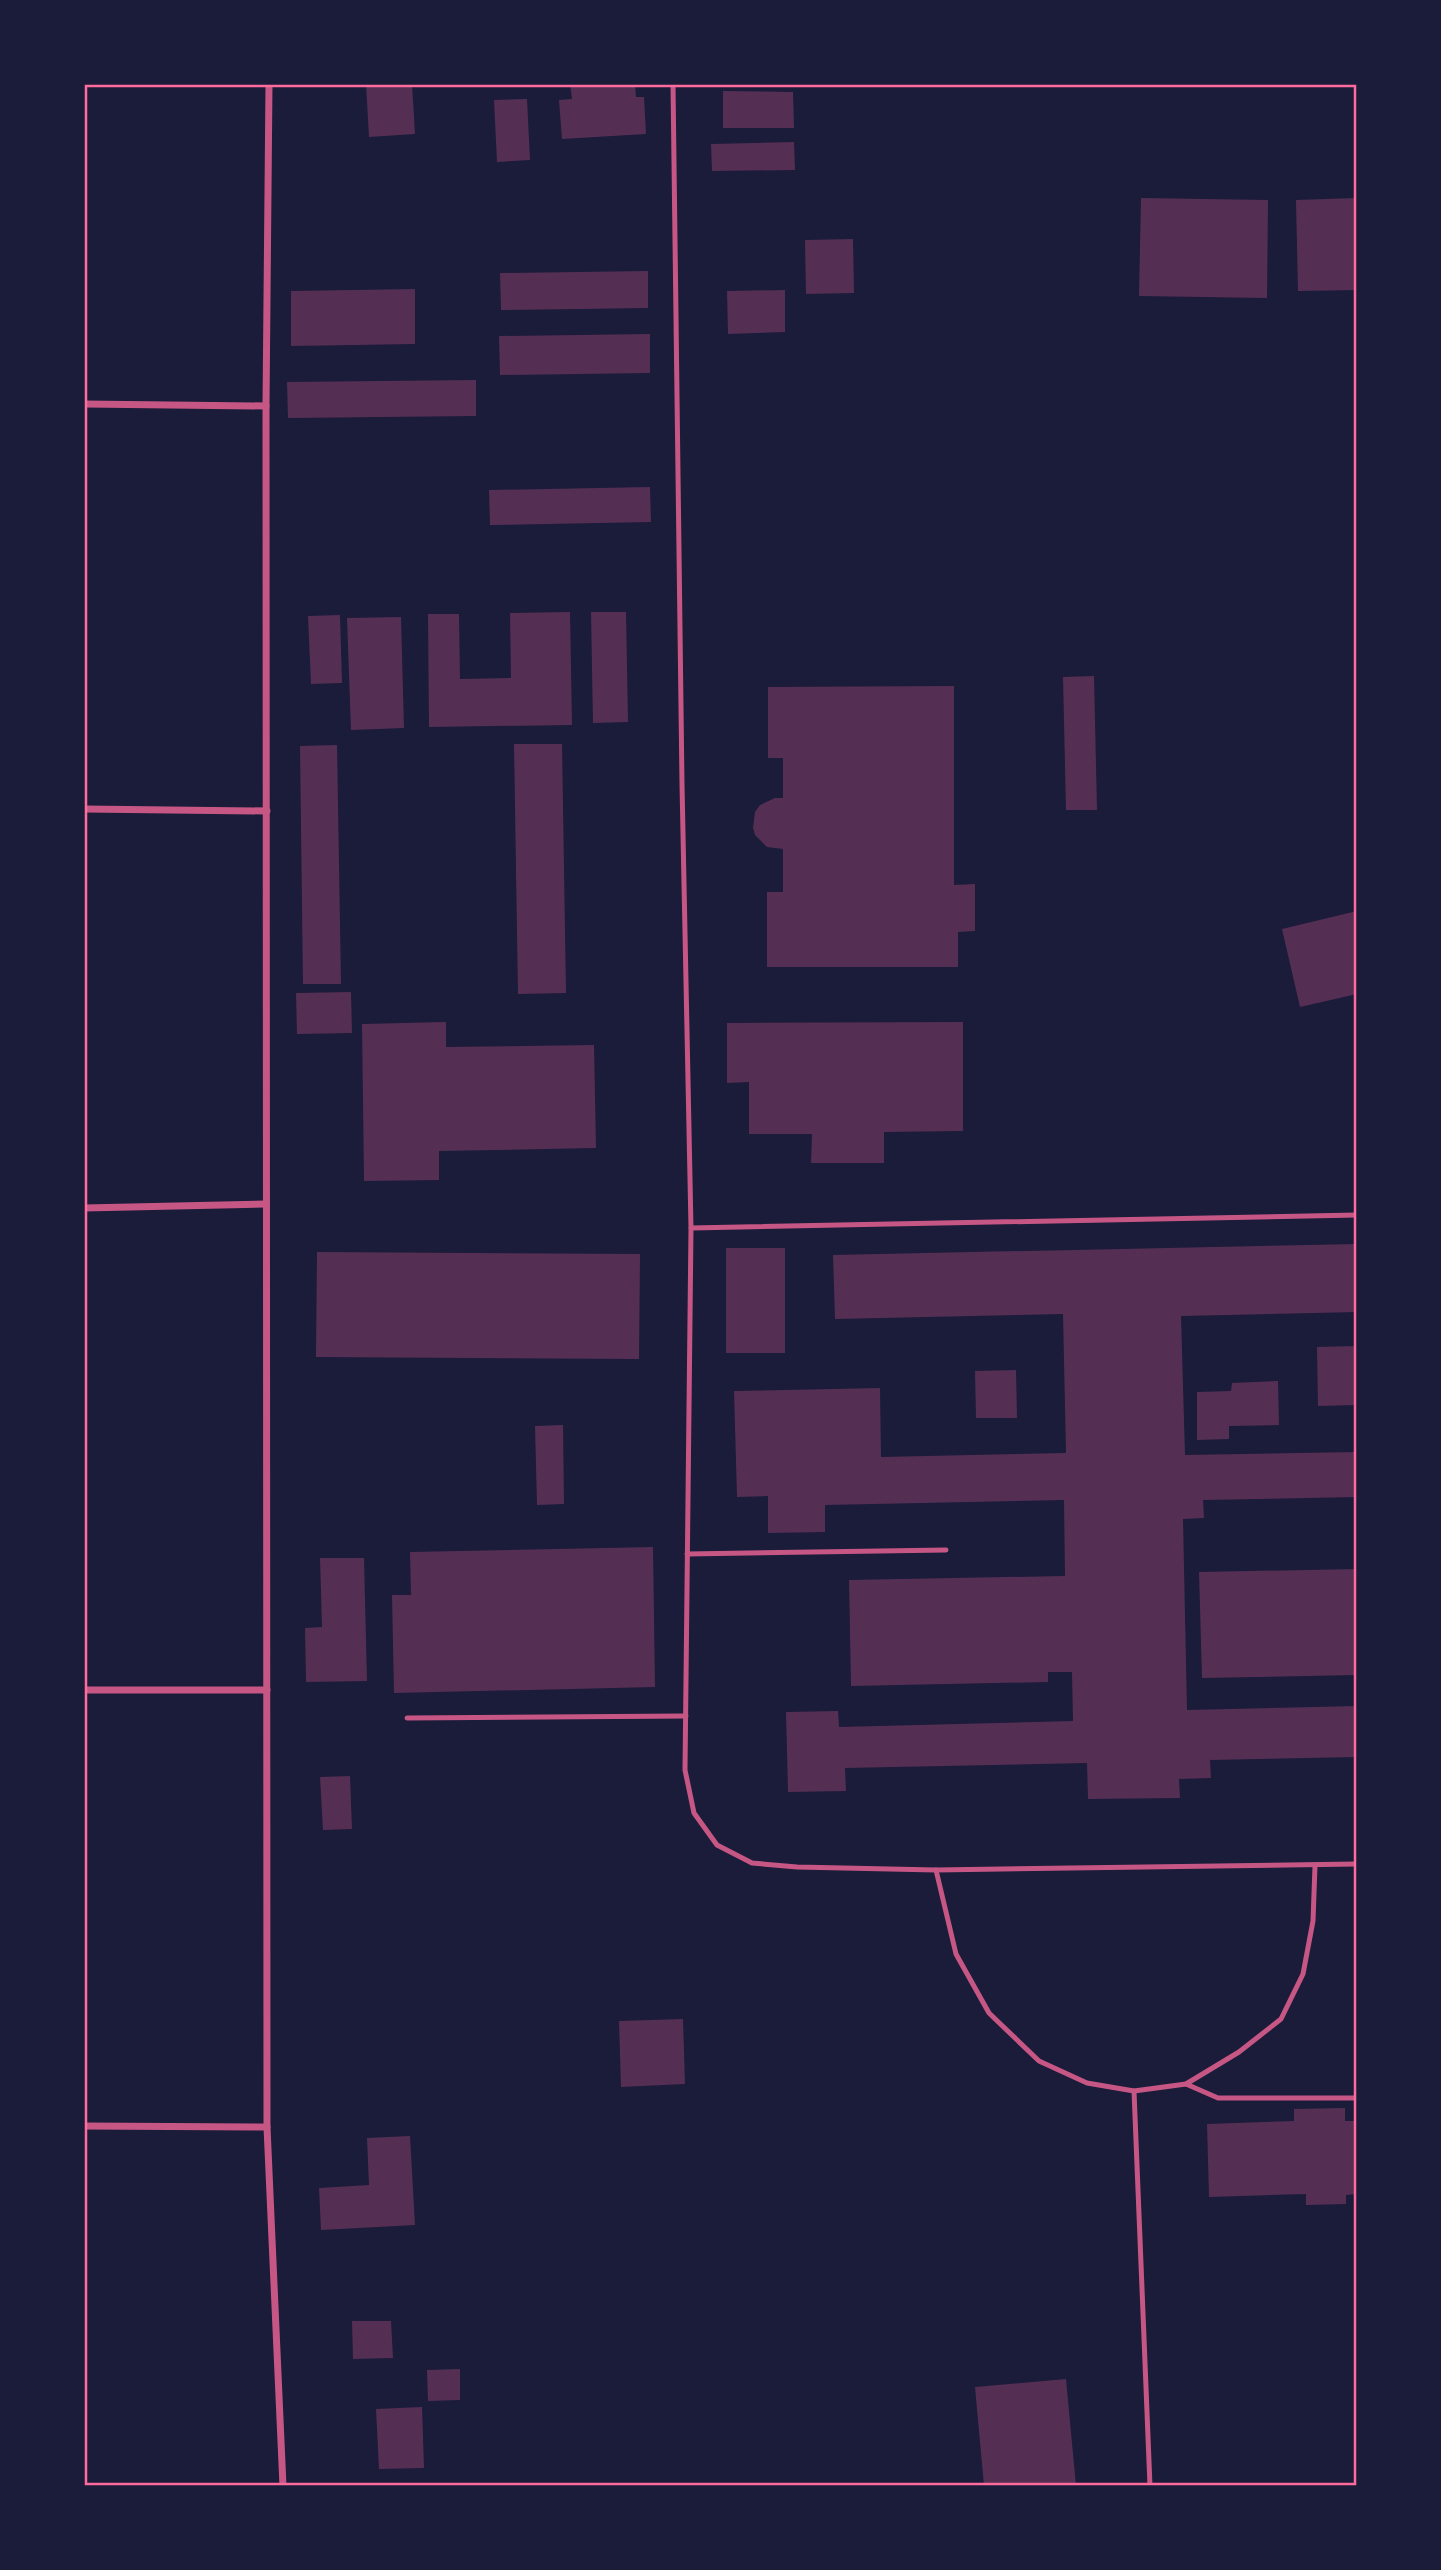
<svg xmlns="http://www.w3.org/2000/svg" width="1441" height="2570" viewBox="0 0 1441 2570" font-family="'Varela Round',sans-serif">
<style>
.building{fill:#542f53}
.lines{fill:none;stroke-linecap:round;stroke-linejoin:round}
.service{stroke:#c65784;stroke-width:5}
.minor{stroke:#c65784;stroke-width:7}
.neatline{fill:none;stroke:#ff6b9d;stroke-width:2.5}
</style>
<rect width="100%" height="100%" fill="#1b1b3a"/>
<g class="building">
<polygon points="366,84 412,84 415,134 369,137"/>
<polygon points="570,84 635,84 636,97 644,97 646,134 562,139 559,100 572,99"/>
<polygon points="723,91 793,92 794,128 723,128"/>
<polygon points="527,99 530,160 497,162 494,100"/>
<polygon points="794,142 795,170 712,171 711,144"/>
<polygon points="1141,198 1268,200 1267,298 1139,296"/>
<polygon points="1357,198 1357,290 1298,291 1296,200"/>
<polygon points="853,239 854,293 806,294 805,240"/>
<polygon points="648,271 648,308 501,310 500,273"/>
<polygon points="415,289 415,344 291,346 291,291"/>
<polygon points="785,290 785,332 728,334 727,291"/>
<polygon points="650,334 650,373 500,375 499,336"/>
<polygon points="476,380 476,416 288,418 287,382"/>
<polygon points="650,487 651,522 490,525 489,490"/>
<polygon points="570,612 572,725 429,727 428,614 459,614 460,679 511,678 510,613"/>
<polygon points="591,612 626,612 628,722 593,723"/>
<polygon points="340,615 342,683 311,684 308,616"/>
<polygon points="401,617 404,728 351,730 347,618"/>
<polygon points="1094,676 1097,810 1066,810 1063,677"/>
<polygon points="954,686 954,885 975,884 975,931 958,932 958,967 767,967 767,892 783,892 783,849 767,847 755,835 753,828 755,812 760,805 775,798 783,798 783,758 768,758 768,687"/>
<polygon points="514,744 562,744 566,993 518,994"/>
<polygon points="337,745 341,984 303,984 300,746"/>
<polygon points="1357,911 1357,994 1300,1007 1282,929"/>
<polygon points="351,992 352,1033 297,1034 296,993"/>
<polygon points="446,1022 446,1047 594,1045 596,1148 439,1151 439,1180 364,1181 362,1024"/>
<polygon points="963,1022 963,1131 884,1132 884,1163 811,1163 812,1134 749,1134 749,1082 727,1083 727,1023"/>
<polygon points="1357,1244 1357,1312 1181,1316 1185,1455 1357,1452 1357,1497 1203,1500 1204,1518 1183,1519 1187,1710 1357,1706 1357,1757 1210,1760 1211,1778 1179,1779 1180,1798 1088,1799 1087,1763 845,1768 846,1791 788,1792 786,1712 838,1711 839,1727 1073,1721 1072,1672 1048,1672 1048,1682 851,1686 849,1580 1065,1576 1064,1500 825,1505 825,1532 768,1533 768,1496 737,1497 734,1391 880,1388 881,1457 1066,1453 1063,1314 835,1319 833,1255"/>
<rect x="726" y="1248" width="59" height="105"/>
<polygon points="317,1252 640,1254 639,1359 316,1357"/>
<polygon points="1357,1346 1357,1405 1318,1406 1317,1347"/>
<polygon points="1016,1370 1017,1418 976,1418 975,1371"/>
<polygon points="1278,1381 1279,1425 1229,1426 1229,1439 1197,1440 1197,1392 1231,1391 1232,1383"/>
<polygon points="563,1425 564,1504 537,1505 535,1426"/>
<polygon points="653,1547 655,1687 394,1693 392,1595 411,1595 410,1552"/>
<polygon points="320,1558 364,1558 367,1681 306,1682 305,1628 322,1627"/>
<polygon points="1357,1569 1357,1675 1202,1678 1199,1572"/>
<polygon points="350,1776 352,1829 323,1830 320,1777"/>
<polygon points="683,2019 685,2084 621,2087 619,2021"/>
<polygon points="1345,2108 1345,2121 1357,2121 1357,2194 1346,2195 1346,2204 1306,2205 1306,2194 1209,2197 1207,2124 1294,2121 1294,2109"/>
<polygon points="410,2136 415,2225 321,2230 319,2188 369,2185 367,2138"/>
<polygon points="352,2321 391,2321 393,2358 353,2359"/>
<polygon points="460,2369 460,2400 428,2401 427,2370"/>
<polygon points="1066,2379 1076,2486 984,2486 975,2387"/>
<polygon points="422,2407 424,2468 379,2469 376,2409"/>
</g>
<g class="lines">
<g class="service">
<polyline points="673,84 682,784 691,1228 685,1770 694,1813 717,1845 752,1863 797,1867 936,1870 1357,1864"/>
<polyline points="691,1228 1357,1215"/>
<polyline points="687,1554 946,1550"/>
<polyline points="407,1718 686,1716"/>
<polyline points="936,1870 956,1954 989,2013 1039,2061 1087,2083 1134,2091 1150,2486"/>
<polyline points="1186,2084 1218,2098 1357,2098"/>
<polyline points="1134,2091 1186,2084 1239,2052 1281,2019 1303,1974 1313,1921 1315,1866"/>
</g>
<g class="minor">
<polyline points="269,84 266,406 267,2127 283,2486"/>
<polyline points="84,404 266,406"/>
<polyline points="84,809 267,811"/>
<polyline points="84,1208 266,1204"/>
<polyline points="84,1690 267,1690"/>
<polyline points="84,2126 267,2127"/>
</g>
</g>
<rect width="1441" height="2570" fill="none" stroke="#1b1b3a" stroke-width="172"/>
<rect x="86" y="86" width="1269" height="2398" class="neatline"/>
</svg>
